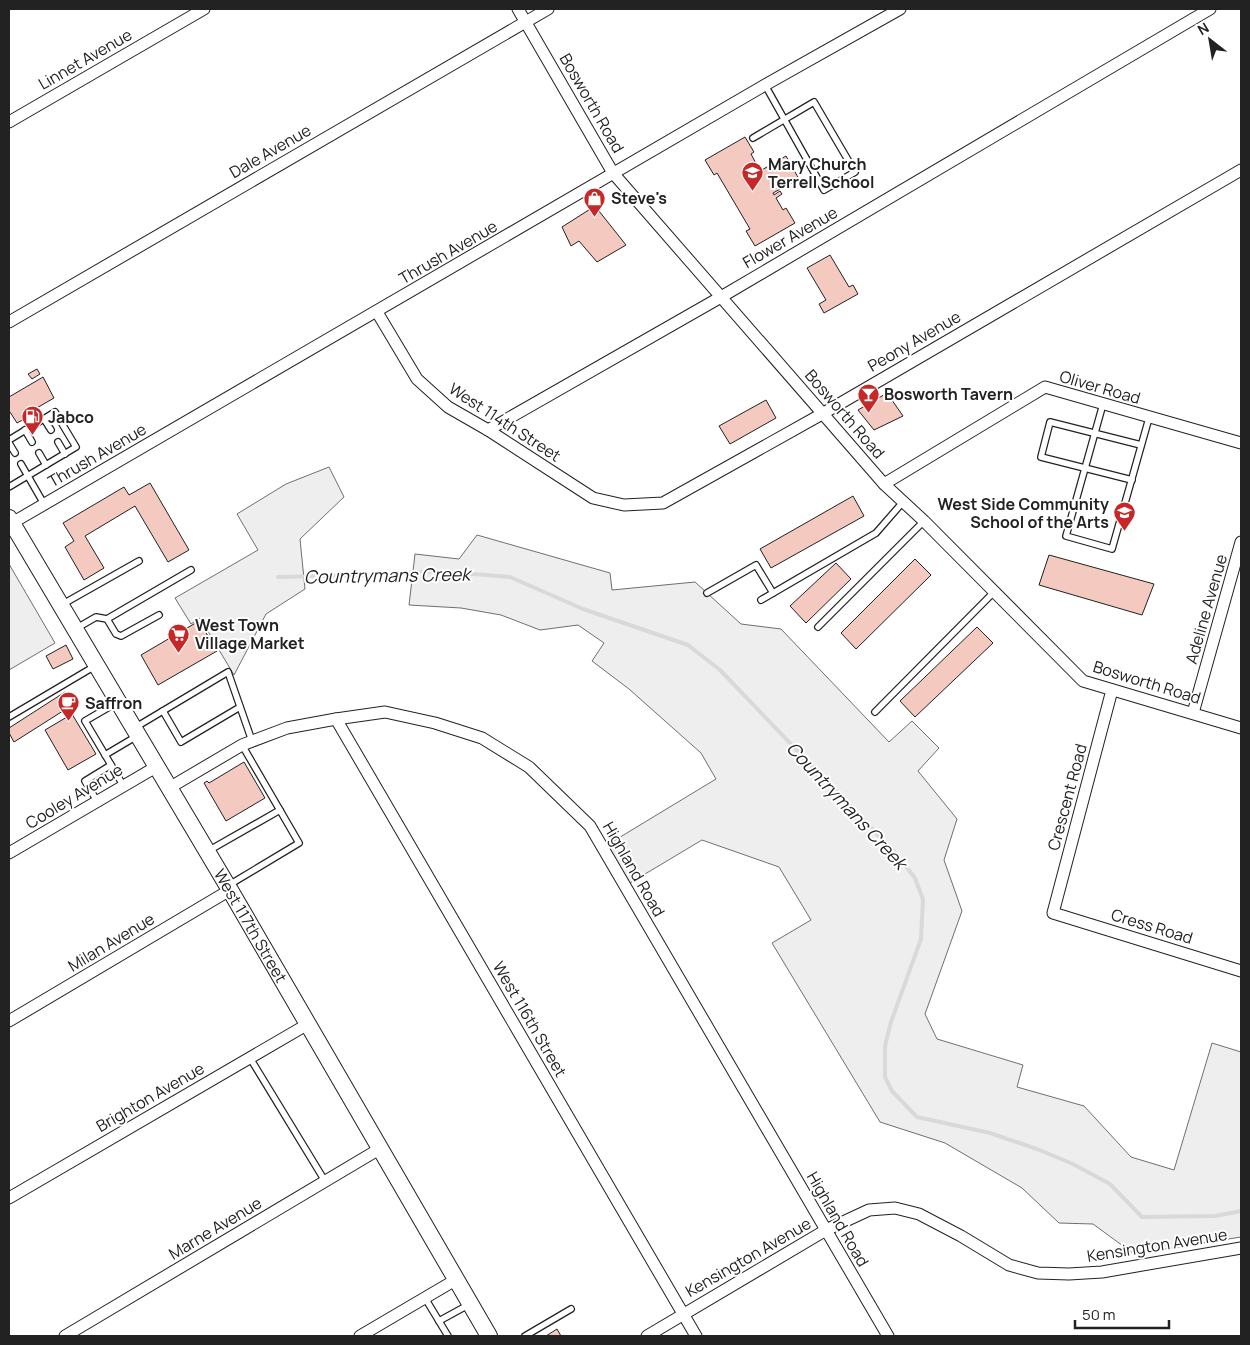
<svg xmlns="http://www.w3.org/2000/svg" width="1250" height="1345" viewBox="0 0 1250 1345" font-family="Manrope,sans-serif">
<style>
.green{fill:#eee;stroke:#6f6f6f}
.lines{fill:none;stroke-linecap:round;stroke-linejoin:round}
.stream{stroke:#d9d9d9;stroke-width:4}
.building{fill:#f3c9c0;stroke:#222}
.lane-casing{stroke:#222;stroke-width:8}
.street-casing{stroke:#222;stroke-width:13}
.secondary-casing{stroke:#222;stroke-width:18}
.lane{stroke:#fff;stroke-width:5.5}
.street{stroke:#fff;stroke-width:11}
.secondary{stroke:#fff;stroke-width:16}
.labels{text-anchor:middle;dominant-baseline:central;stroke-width:4;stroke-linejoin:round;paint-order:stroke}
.street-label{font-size:16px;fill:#222;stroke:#fff}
.poi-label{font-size:16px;font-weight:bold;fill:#222;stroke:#fff;text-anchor:start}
.water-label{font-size:18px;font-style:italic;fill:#222;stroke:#fff}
</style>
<rect width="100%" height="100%" fill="#fff"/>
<g class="green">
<polygon points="329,467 344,497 300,539 305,589 266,614 234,675 200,618 191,624 175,598 258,550 237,514 286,484"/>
<polygon points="477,535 610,573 612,590 695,582 741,624 781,629 889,742 912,721 939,748 918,771 957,819 944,860 962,911 925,1014 937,1039 1023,1065 1017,1087 1084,1106 1131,1157 1174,1170 1212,1043 1241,1052 1241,1237 1134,1254 1093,1224 1059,1223 1022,1188 945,1143 880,1122 772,943 811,920 779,867 702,840 630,883 607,845 716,779 701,753 629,689 592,661 604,643 578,625 540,630 501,615 461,608 409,605 415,554 459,559"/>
<polygon points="9,564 55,643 9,670"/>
</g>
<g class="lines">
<polyline class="stream" points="278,577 377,575 437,571 510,577 583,609 688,645 720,670 898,856 915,878 923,900 921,939 891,1022 885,1046 885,1077 892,1091 917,1117 990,1133 1037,1149 1073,1164 1110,1184 1142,1217 1215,1216 1241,1211"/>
</g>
<g class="building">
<polygon points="745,137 754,152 751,154 760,171 786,156 799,179 773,193 774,195 780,191 782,194 776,198 783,210 786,208 795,223 755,246 746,231 750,229 717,173 714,175 705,160"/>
<polygon points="595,206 626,245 597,262 579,241 571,246 562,227"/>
<polygon points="830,255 849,287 853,285 858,294 824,313 819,304 826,300 807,268"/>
<polygon points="37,369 40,374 32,379 28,374"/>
<polygon points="43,377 54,398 35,409 37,412 17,423 10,412 9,413 9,397"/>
<polygon points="887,393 903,416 874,430 858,410"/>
<polygon points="766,400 776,418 730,444 719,426"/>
<polygon points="150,483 189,550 168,562 135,506 85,536 104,568 84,580 65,547 74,541 63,523 124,487 129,495"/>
<polygon points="853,496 864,516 771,568 760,549"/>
<polygon points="1049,555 1154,584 1142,615 1039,585"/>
<polygon points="915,559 931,575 856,649 841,633"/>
<polygon points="836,563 851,579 806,623 790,606"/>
<polygon points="199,621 217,651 158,685 141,655"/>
<polygon points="977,627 993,643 915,717 900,701"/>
<polygon points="66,645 73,659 53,669 46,656"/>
<polygon points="65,692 74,704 14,742 9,733 9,728"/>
<polygon points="72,714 96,754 68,770 45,730"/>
<polygon points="244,762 265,798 226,821 204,783 207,781 209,783"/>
<polygon points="557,1329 561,1336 546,1336"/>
</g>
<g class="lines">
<defs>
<g id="lane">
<polyline points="753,138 814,102 855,172 824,190 765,85"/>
<polyline points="1103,404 1066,536 1112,549 1149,418"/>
<polyline points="44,419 51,430"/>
<polyline points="25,430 32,442"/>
<polyline points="9,440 55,412 76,447 9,487"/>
<polyline points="58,442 65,454"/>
<polyline points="9,443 15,453"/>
<polyline points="39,453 46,465"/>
<polyline points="21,464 44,504"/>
<polyline points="1132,480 1041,457 1050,422 1141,445"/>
<polyline points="707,593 756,565 773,593"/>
<polyline points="761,600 876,533 903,502"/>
<polyline points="63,604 139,561"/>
<polyline points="107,619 191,570"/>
<polyline points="818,627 924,521"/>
<polyline points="77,628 96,617 107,619 116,634 121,636 159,615"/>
<polyline points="116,703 85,721 123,785"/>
<polyline points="163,711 181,742 240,707"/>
<polyline points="875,712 994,592"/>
<polyline points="9,717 95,666"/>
<polyline points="136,727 228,672 252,741"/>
<polyline points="105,755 137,736"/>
<polyline points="97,801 85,781 111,765"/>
<polyline points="208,851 280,810"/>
<polyline points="229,885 299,843 242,745"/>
<polyline points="250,1058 325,1181"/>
<polyline points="425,1298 448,1336"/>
<polyline points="439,1321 470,1304"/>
<polyline points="525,1336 571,1309"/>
</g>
<g id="street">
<polyline points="518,9 613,173 884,484 924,521 1083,681 1241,728"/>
<polyline points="9,122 204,9"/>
<polyline points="377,312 417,379 448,407 488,430 593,498 624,505 663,503 822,414 1241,170"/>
<polyline points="9,322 548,9"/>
<polyline points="488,430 721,297 1210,9"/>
<polyline points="884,484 1045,387 1241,443"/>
<polyline points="12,523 765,85 900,9"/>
<polyline points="1112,690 1053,913 1241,971"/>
<polyline points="1193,713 1241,542"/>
<polyline points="336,719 696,1336"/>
<polyline points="169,788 242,745 287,728 336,719 385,712 435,723 482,738 529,767 590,826 888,1336"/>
<polyline points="9,853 156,767"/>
<polyline points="9,1021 230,890"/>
<polyline points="9,1198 308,1024"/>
<polyline points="65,1336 381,1148"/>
<polyline points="360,1336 457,1279"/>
<polyline points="647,1336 826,1230 869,1210 895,1208 919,1214 961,1236 1009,1265 1038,1273 1069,1274 1102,1272 1241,1248"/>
</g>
<g id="secondary">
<path id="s1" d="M9 518 230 890 489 1336"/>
</g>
</defs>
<use href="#lane" class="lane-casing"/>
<use href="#street" class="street-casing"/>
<use href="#secondary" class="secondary-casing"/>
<use href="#lane" class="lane"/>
<use href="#street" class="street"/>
<use href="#secondary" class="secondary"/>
</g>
<defs>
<symbol id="school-pin" viewBox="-11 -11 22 30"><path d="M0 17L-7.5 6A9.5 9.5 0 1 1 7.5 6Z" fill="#c62828" stroke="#fff"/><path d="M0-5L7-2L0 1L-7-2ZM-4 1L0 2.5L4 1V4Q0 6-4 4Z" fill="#fff"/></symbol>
<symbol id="shop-pin" viewBox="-11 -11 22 30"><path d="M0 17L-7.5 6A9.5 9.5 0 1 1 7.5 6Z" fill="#c62828" stroke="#fff"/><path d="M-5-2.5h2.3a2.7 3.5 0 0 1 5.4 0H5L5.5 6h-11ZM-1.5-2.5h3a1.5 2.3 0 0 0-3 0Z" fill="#fff"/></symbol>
<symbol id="bar-pin" viewBox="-11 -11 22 30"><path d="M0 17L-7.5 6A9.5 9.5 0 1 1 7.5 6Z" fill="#c62828" stroke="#fff"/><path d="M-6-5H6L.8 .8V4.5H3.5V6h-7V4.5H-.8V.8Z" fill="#fff"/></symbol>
<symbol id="fuel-pin" viewBox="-11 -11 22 30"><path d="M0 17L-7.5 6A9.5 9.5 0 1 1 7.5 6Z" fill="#c62828" stroke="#fff"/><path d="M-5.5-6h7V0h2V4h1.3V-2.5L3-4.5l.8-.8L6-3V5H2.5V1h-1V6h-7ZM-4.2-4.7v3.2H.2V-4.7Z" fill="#fff"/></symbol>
<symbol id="supermarket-pin" viewBox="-11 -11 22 30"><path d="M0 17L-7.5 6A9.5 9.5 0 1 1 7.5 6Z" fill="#c62828" stroke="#fff"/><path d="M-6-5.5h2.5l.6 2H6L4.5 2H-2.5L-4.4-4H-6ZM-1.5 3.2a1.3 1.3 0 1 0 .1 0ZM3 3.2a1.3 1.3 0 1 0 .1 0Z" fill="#fff"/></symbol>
<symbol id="cafe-pin" viewBox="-11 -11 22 30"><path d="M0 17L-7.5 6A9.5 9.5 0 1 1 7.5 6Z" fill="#c62828" stroke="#fff"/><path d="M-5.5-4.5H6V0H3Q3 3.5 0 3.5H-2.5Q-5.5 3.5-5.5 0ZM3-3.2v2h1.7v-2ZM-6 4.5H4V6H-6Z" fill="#fff"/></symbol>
</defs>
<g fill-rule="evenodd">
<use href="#school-pin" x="740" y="160" width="25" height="34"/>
<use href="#shop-pin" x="582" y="186" width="25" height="34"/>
<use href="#bar-pin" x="856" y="382" width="25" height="34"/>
<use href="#fuel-pin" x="20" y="404" width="25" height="34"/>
<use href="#school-pin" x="1112" y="500" width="25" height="34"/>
<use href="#supermarket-pin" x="166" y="622" width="25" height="34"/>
<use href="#cafe-pin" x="56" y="690" width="25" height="34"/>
</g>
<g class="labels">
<g class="street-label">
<text transform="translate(85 59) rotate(-30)">Linnet Avenue</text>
<text transform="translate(592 103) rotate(60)">Bosworth Road</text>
<text transform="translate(270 151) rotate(-30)">Dale Avenue</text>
<text transform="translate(790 237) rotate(-30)">Flower Avenue</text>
<text transform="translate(448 252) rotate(-30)">Thrush Avenue</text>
<text transform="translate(914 341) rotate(-30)">Peony Avenue</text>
<text transform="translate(1100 387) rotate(16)">Oliver Road</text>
<text transform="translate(845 414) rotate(49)">Bosworth Road</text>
<text transform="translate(505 422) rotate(33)">West 114th Street</text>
<text transform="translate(97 455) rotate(-30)">Thrush Avenue</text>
<text transform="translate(1206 609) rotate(-74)">Adeline Avenue</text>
<text transform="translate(1147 682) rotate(17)">Bosworth Road</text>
<text transform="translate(74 796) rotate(-31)">Cooley Avenue</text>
<text transform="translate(1067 797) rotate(-75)">Crescent Road</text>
<text transform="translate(634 869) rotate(60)">Highland Road</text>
<text stroke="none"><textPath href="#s1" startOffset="474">West 117th Street</textPath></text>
<text transform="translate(1152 926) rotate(17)">Cress Road</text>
<text transform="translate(111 942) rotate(-31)">Milan Avenue</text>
<text transform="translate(530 1019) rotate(60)">West 116th Street</text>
<text transform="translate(150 1097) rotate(-30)">Brighton Avenue</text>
<text transform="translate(838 1219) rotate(60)">Highland Road</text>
<text transform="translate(215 1228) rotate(-31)">Marne Avenue</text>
<text transform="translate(1157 1245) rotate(-9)">Kensington Avenue</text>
<text transform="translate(748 1257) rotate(-30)">Kensington Avenue</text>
</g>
<g class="poi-label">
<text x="768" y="164">Mary Church<tspan x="768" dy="18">Terrell School</tspan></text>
<text x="611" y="198">Steve's</text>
<text x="884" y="394">Bosworth Tavern</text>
<text x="48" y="417">Jabco</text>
<text x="1109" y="504" text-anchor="end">West Side Community<tspan x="1109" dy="18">School of the Arts</tspan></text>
<text x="195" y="625">West Town<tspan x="195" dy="18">Village Market</tspan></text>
<text x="85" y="703">Saffron</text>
</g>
<g class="water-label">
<text transform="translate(387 575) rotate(-1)">Countrymans Creek</text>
<text transform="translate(847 805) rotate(47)">Countrymans Creek</text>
</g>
</g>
<rect width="1250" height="1345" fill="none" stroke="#222222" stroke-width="20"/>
<g transform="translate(1210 40) rotate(329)" stroke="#ffffff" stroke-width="4" paint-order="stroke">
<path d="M0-4L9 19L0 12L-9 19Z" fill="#222222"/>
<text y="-8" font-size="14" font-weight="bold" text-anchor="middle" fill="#222222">N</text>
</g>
<path d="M1075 1320v8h94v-8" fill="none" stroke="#222222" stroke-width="2.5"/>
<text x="1082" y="1320" font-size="15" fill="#222222" stroke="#ffffff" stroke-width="4" paint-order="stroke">50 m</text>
</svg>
